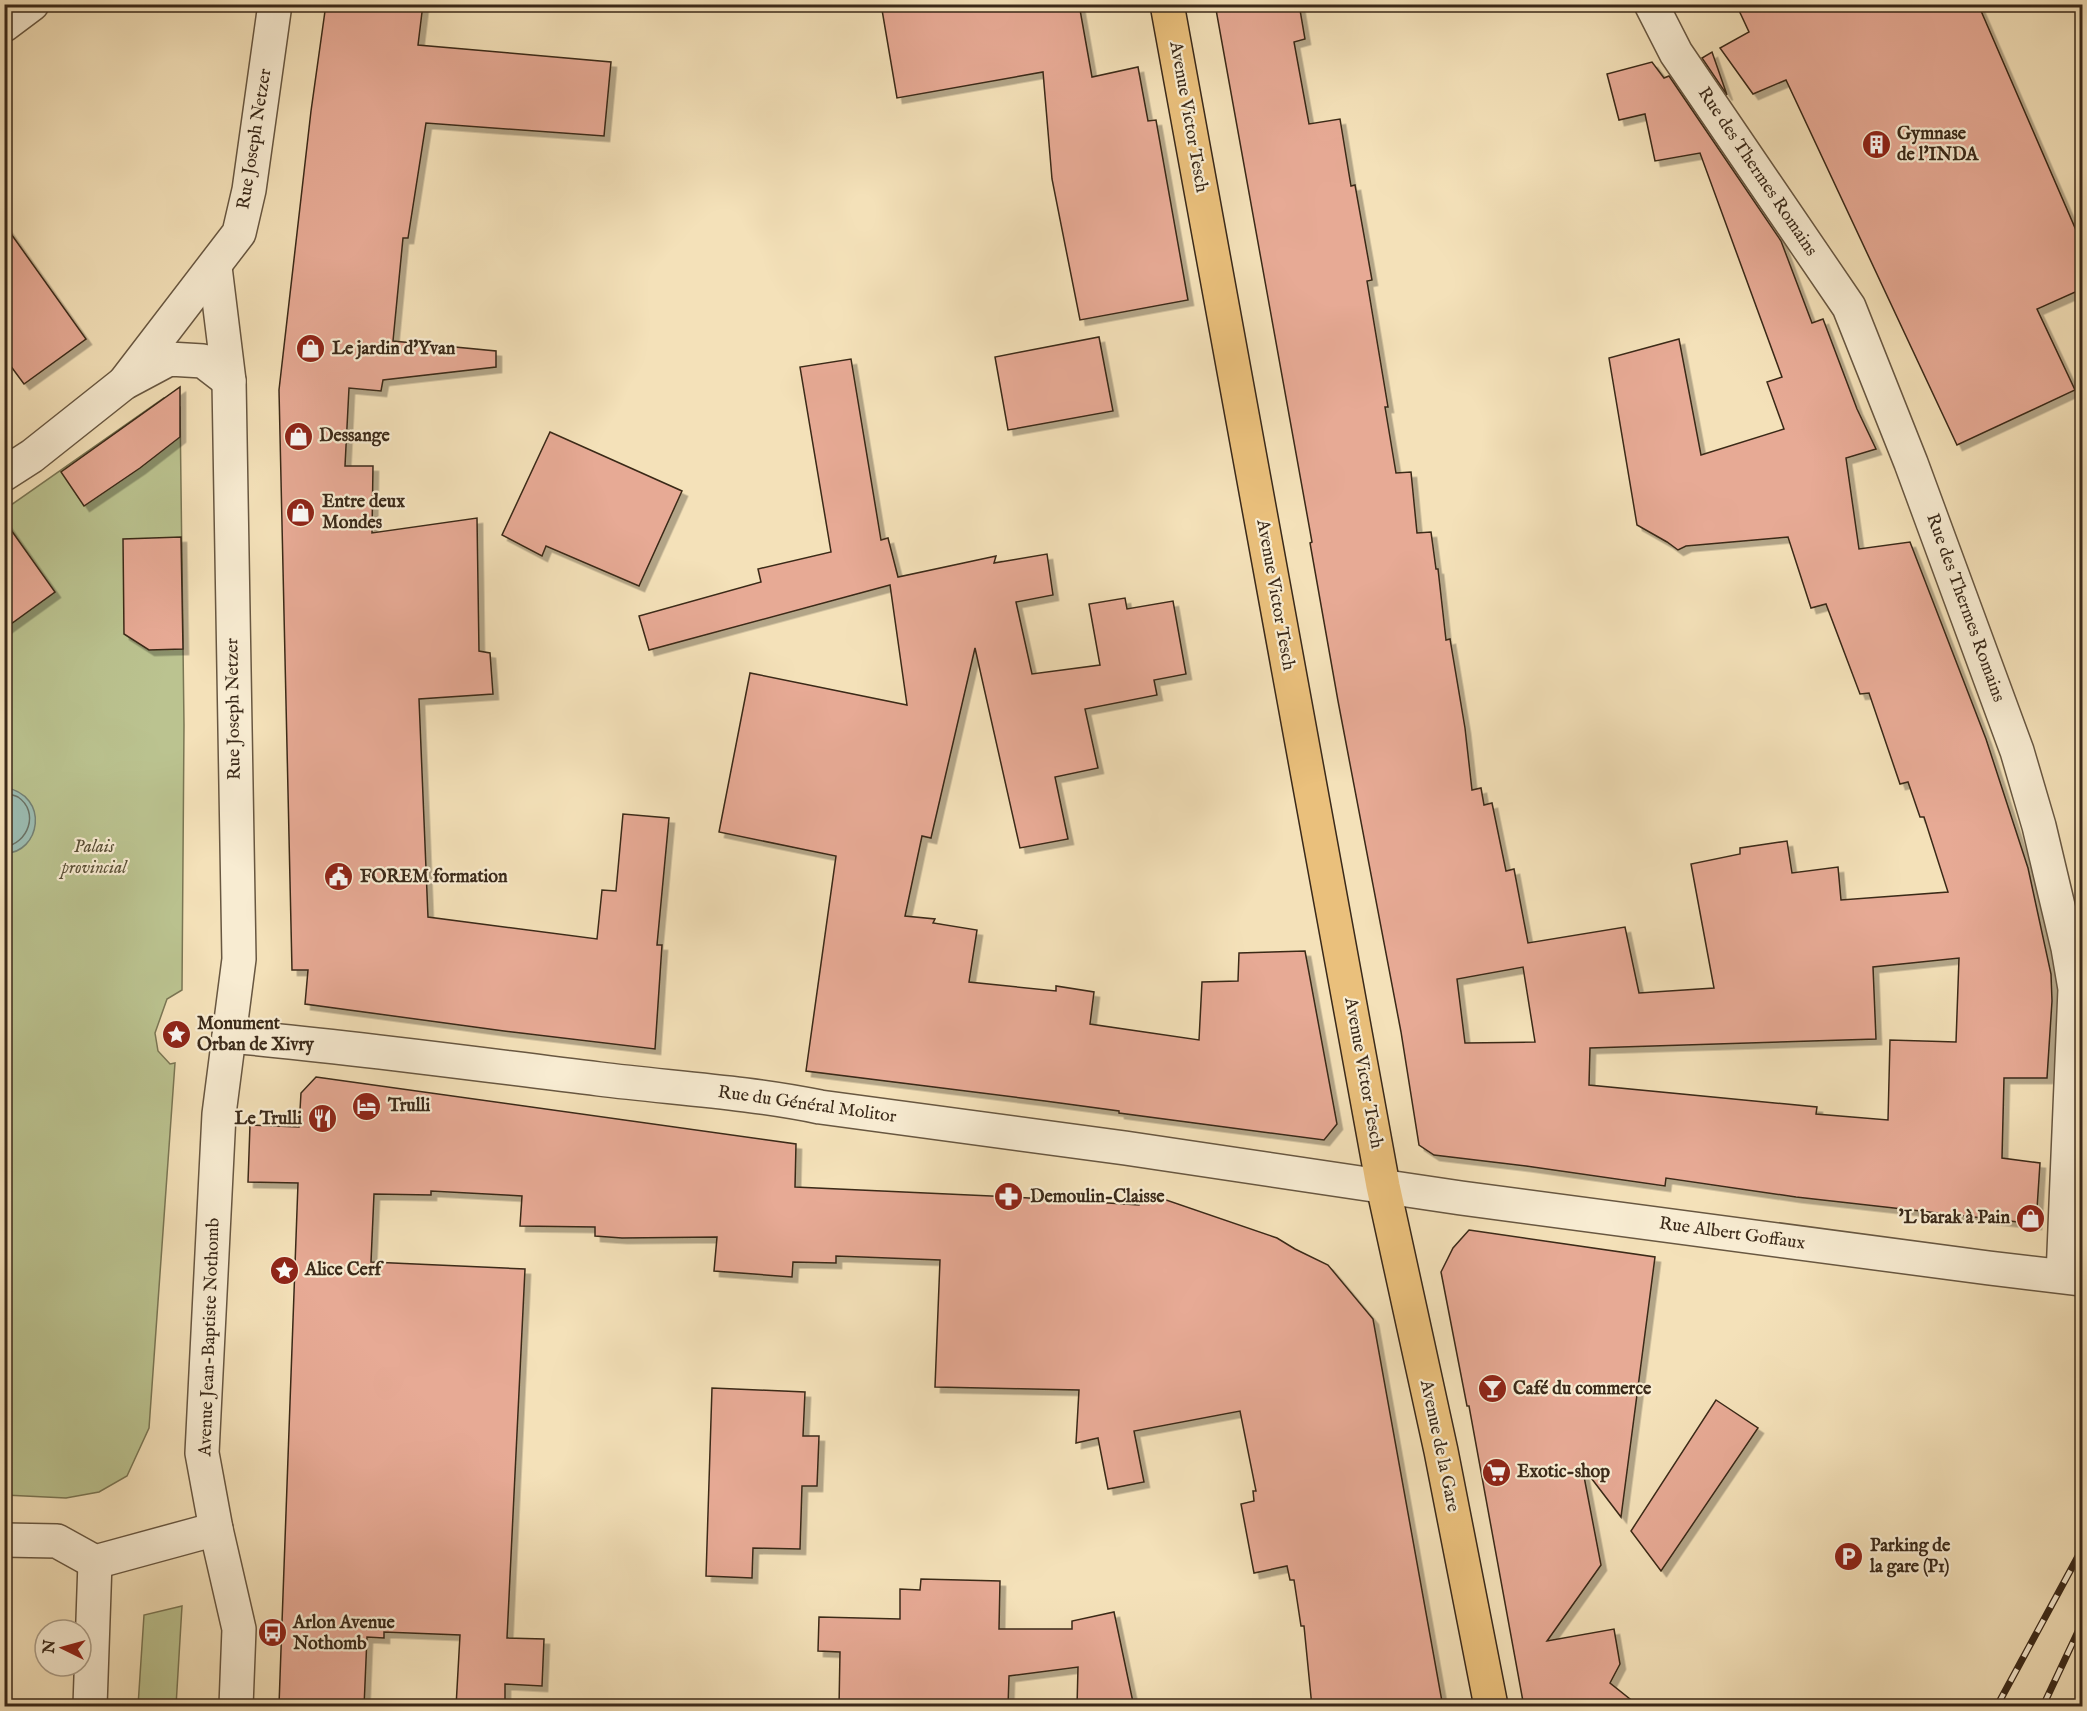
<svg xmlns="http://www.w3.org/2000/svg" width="2087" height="1711" viewBox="0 0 2087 1711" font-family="'IM FELL English',serif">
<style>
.green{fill:#bbc390;stroke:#7a7654;stroke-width:1.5}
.water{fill:#9cbdb3;stroke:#758275;stroke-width:1.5}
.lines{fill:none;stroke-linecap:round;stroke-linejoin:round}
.shore{stroke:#6b7366;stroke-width:1.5}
.building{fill:#e7aa95;stroke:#3a2919;stroke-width:1.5;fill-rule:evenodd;filter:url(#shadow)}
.minor-casing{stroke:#685741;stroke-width:36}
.major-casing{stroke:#3a2919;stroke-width:36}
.minor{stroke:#f8ecd2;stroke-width:33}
.major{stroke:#eac07c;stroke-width:33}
.rail-casing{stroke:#3a2919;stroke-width:7}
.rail{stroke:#f8ecd2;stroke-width:4.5;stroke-dasharray:14;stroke-linecap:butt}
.labels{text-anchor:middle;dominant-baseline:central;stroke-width:4.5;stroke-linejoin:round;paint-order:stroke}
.street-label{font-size:18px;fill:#3a2919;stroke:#f8ecd2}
.poi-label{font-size:18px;font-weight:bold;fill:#3a2919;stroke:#f8ecd2;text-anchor:start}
.park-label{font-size:18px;font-style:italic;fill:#5a5037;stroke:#f8ecd2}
</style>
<defs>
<filter id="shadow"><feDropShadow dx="5.5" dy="5.5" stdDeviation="0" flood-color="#0004"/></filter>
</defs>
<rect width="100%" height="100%" fill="#f4e1b9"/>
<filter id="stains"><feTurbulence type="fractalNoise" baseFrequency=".00333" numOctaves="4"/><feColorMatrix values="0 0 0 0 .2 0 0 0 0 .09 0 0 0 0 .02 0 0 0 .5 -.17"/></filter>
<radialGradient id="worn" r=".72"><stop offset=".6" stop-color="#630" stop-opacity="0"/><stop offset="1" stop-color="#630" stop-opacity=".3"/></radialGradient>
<g class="green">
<polygon points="164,398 180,407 184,725 182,990 167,999 155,1033 158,1051 170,1064 175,1063 149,1428 127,1476 99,1492 66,1498 5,1495 4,510"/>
<polygon points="182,1606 176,1706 138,1706 144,1615"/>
</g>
<path class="water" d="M4 787C52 796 39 854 5 853Z"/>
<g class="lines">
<path class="shore" d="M4 793C9 794 14 795 18 797 40 812 28 844 4 847"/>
</g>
<g class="building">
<polygon points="326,4 423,4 418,45 611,62 604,136 426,123 408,238 403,238 393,341 496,351 496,367 383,380 381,391 349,388 345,466 373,466 372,533 477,518 479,651 490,653 493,694 419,699 428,917 597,939 602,890 616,891 623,814 669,818 657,945 662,945 655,1049 504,1031 305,1004 308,970 292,970 279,390 311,111"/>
<polygon points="881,4 1079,4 1092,77 1138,67 1148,121 1156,120 1188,300 1080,320 1052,179 1043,72 897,98"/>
<path d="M1215 4H1299L1305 39 1294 42 1309 124 1340 119 1351 186 1355 185 1372 280 1367 281 1388 407H1385L1396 473 1411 472 1417 533 1431 532 1436 569H1438L1446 640 1450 639 1465 728 1472 790 1481 788 1484 805 1492 803 1506 871 1514 869 1528 943 1625 927 1639 993 1714 988 1691 864 1740 854V848L1787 841 1792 873 1838 867 1841 900 1948 892 1924 817H1920L1908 782 1900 784 1869 693 1860 694 1826 604 1811 608 1788 537 1686 546 1678 550 1667 542 1637 525 1609 358 1679 339 1701 455 1784 429 1767 382 1782 377 1700 153 1655 161 1645 114 1619 120 1607 74 1652 62 1664 78 1669 76 1781 241 1812 323 1823 319 1857 409 1876 449 1846 458 1859 549 1910 542 1986 739 2028 868 2051 974 2052 1001 2047 1078H2004L2002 1158 2040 1163 2036 1224 1796 1197 1666 1178 1665 1186 1526 1166 1434 1155 1419 1145 1401 1032 1338 701 1310 543 1312 542ZM1959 958 1956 1042 1890 1040 1888 1120 1816 1114 1817 1107 1589 1085 1590 1048 1876 1039 1873 967ZM1523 967 1535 1042 1465 1043 1457 979Z"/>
<polygon points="1736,4 1978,4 2082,244 2082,289 2037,309 2075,390 1957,445 1786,80 1753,94 1720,48 1749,32"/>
<polygon points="1712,52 1727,95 1702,58"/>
<polygon points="4,224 86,339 24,384 4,357"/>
<polygon points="1099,337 1113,411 1008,430 995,357"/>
<polygon points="851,359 881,540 888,538 898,577 996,556 994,563 1047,554 1053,595 1016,602 1032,674 1100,665 1089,604 1125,598 1127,609 1173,601 1186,674 1154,680 1157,695 1085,709 1098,768 1055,777 1068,839 1020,848 975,648 931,838 922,836 905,916 935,919 933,923 977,930 969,982 1056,991 1056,986 1094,992 1090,1024 1199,1040 1202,982 1238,981 1239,953 1305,951 1337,1124 1324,1140 1119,1113 1119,1111 1045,1101 806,1071 836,856 719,832 750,673 907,705 890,585 649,650 639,616 761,582 758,569 831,552 800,367"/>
<polygon points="180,387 180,437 140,468 84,506 61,472"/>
<polygon points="550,432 682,491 639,586 546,546 542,556 502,535"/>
<polygon points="4,520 55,592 4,629"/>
<polygon points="181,537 183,649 149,650 124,634 123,539"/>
<polygon points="316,1077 796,1144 795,1187 1013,1197 1139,1205 1140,1191 1277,1238 1295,1249 1328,1265 1373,1319 1443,1707 1312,1707 1304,1626 1301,1626 1294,1580 1290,1580 1287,1566 1254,1573 1241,1504 1254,1501 1253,1491 1256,1491 1240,1411 1134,1431 1144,1482 1108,1489 1098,1438 1076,1443 1079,1390 935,1387 940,1260 836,1256 836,1263 793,1262 792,1277 714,1271 717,1237 622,1238 595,1236 595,1227 520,1226 522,1196 431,1191 431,1195 374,1194 371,1262 525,1269 507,1638 544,1639 542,1686 505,1684 505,1707 456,1707 460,1635 384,1632 384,1638 367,1637 364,1707 279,1705 298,1183 248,1182 250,1125 299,1127 301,1093"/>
<polygon points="1469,1230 1655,1257 1621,1517 1582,1466 1601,1565 1547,1641 1614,1629 1620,1664 1610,1683 1640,1707 1524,1707 1469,1406 1467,1406 1441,1272 1453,1248"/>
<polygon points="712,1388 805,1392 803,1436 819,1436 817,1486 802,1486 800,1549 753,1548 752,1578 706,1576"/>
<polygon points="1716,1400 1758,1428 1661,1571 1631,1531"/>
<polygon points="921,1579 1000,1581 999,1629 1072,1629 1072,1621 1114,1612 1134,1707 1077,1707 1078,1667 1009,1676 1008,1707 839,1707 840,1652 818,1651 819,1617 900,1619 900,1589 920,1590"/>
</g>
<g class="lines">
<defs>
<g id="minor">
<polyline points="1651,4 1676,53 1849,307 1911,463 2017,751 2039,826 2068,948 2075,989 2063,1276"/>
<polyline points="4,25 32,4"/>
<polyline points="215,267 229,381 239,959 219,1114 202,1453 216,1529 239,1629 236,1706"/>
<polyline points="124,383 239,233 249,190 275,4"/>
<polyline points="4,474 32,456 124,383 169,359 203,361 229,381"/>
<path d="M229 1036C353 1047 476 1064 599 1079 672 1088 747 1092 820 1107L1125 1148 1461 1198 1989 1268 2082 1279"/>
<polyline points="4,1540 57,1541 95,1562 216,1529"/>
<polyline points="90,1706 95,1562"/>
</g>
<polyline id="major" points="1167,4 1383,1186 1441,1451 1491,1706"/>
</defs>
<use href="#minor" class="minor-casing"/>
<use href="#major" class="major-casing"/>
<use href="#minor" class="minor"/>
<use href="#major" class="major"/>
<defs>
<g id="rail">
<polyline points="1997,1706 2082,1549"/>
<polyline points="2043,1706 2082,1623"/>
</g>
</defs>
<use href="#rail" class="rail-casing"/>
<use href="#rail" class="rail"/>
</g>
<defs>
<symbol id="building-disc" viewBox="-11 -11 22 22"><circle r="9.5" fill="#8f2418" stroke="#f8ecd2"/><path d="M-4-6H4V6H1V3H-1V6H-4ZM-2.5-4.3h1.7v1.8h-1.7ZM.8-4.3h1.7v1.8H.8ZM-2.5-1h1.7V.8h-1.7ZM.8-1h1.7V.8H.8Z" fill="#fff"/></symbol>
<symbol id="shop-disc" viewBox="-11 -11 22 22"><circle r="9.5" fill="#8f2418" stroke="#f8ecd2"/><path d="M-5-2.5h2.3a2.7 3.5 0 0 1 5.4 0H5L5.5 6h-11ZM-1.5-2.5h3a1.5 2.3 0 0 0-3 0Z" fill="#fff"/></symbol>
<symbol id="civic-disc" viewBox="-11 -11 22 22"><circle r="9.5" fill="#8f2418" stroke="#f8ecd2"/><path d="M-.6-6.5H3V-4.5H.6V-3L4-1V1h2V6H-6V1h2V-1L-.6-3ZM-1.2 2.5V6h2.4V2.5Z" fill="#fff"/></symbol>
<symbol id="sight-disc" viewBox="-11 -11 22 22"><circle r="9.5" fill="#8f2418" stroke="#f8ecd2"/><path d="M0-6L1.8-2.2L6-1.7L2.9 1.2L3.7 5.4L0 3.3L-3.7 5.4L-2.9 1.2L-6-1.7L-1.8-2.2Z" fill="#fff"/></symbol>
<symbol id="hotel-disc" viewBox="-11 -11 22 22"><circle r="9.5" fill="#8f2418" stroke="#f8ecd2"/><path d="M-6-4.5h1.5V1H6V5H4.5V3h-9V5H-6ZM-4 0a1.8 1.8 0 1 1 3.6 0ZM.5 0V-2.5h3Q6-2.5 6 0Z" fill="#fff"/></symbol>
<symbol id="restaurant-disc" viewBox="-11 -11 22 22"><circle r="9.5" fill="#8f2418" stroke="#f8ecd2"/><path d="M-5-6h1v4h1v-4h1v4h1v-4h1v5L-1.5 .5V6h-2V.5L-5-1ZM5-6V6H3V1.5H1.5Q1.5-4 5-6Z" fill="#fff"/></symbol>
<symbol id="pharmacy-disc" viewBox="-11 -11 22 22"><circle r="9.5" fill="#8f2418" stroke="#f8ecd2"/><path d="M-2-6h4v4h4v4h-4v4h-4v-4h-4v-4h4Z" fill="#fff"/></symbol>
<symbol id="bar-disc" viewBox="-11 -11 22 22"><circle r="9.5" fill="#8f2418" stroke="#f8ecd2"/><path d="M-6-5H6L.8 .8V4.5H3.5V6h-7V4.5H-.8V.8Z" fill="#fff"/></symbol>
<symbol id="supermarket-disc" viewBox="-11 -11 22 22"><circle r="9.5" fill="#8f2418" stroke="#f8ecd2"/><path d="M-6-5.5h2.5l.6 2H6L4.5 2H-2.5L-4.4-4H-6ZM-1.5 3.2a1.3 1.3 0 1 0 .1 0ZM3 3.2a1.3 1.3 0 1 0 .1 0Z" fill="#fff"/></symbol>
<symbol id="parking-disc" viewBox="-11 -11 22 22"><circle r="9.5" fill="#8f2418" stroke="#f8ecd2"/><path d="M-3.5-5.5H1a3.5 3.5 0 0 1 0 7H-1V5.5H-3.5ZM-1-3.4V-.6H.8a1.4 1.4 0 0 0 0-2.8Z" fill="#fff"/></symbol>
<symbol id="bus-disc" viewBox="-11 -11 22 22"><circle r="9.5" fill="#8f2418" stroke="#f8ecd2"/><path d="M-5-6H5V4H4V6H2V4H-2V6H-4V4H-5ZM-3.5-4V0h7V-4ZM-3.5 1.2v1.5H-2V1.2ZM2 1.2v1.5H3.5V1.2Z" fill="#fff"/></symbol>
</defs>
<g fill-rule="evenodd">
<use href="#building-disc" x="1860" y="128" width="33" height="33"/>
<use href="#shop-disc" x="294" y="332" width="33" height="33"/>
<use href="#shop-disc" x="282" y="420" width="33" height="33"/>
<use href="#shop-disc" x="284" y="496" width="33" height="33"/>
<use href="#civic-disc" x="322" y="860" width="33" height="33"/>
<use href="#sight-disc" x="160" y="1018" width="33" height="33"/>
<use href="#hotel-disc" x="350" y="1090" width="33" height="33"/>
<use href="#restaurant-disc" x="306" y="1102" width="33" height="33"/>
<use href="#pharmacy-disc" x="992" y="1180" width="33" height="33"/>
<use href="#shop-disc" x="2014" y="1202" width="33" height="33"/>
<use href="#sight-disc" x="268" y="1254" width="33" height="33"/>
<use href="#bar-disc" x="1476" y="1372" width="33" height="33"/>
<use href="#supermarket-disc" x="1480" y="1456" width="33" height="33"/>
<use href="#parking-disc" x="1832" y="1540" width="33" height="33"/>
<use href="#bus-disc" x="256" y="1616" width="33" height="33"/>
</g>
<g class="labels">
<g class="street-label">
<text transform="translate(1188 117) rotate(80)">Avenue Victor Tesch</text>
<text transform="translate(255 139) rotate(-81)">Rue Joseph Netzer</text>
<text transform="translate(1757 172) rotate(56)">Rue des Thermes Romains</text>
<text transform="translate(1275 595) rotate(80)">Avenue Victor Tesch</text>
<text transform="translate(1965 608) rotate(70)">Rue des Thermes Romains</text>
<text transform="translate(234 709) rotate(-91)">Rue Joseph Netzer</text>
<text transform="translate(1363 1073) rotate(80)">Avenue Victor Tesch</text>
<text transform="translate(807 1105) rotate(8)">Rue du Général Molitor</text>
<text transform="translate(1732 1234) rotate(8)">Rue Albert Goffaux</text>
<text transform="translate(210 1337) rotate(-88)">Avenue Jean-Baptiste Nothomb</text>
<text transform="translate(1439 1446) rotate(78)">Avenue de la Gare</text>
</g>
<g class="poi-label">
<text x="1897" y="134">Gymnase<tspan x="1897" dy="21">de l'INDA</tspan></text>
<text x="332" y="349">Le jardin d'Yvan</text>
<text x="319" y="436">Dessange</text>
<text x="322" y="502">Entre deux<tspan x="322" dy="21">Mondes</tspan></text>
<text x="360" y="877">FOREM formation</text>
<text x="197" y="1024">Monument<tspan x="197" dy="21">Orban de Xivry</tspan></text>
<text x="388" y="1106">Trulli</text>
<text x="302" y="1119" text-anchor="end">Le Trulli</text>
<text x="1030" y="1197">Demoulin-Claisse</text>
<text x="2010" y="1218" text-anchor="end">'L barak à Pain</text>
<text x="305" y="1270">Alice Cerf</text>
<text x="1513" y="1389">Café du commerce</text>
<text x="1517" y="1472">Exotic-shop</text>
<text x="1870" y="1546">Parking de<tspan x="1870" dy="21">la gare (P1)</tspan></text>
<text x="293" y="1623">Arlon Avenue<tspan x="293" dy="21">Nothomb</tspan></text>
</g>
<g class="park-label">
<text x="94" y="847">Palais<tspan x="94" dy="21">provincial</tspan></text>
</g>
</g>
<rect width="2087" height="1711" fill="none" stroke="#f4e1b9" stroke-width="24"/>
<rect x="6" y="6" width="2075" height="1699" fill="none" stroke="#3a2919" stroke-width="3"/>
<rect x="12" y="12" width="2063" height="1687" fill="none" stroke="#3a2919" stroke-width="1.5"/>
<g transform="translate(63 1648) rotate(275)"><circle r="28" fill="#f8ecd2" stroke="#ac9e88" stroke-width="1.5"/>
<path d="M0-4.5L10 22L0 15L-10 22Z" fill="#8f2418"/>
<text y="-9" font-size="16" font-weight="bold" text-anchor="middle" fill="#3a2919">N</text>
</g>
<rect width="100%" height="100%" filter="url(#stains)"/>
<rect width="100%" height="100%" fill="url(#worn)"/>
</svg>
